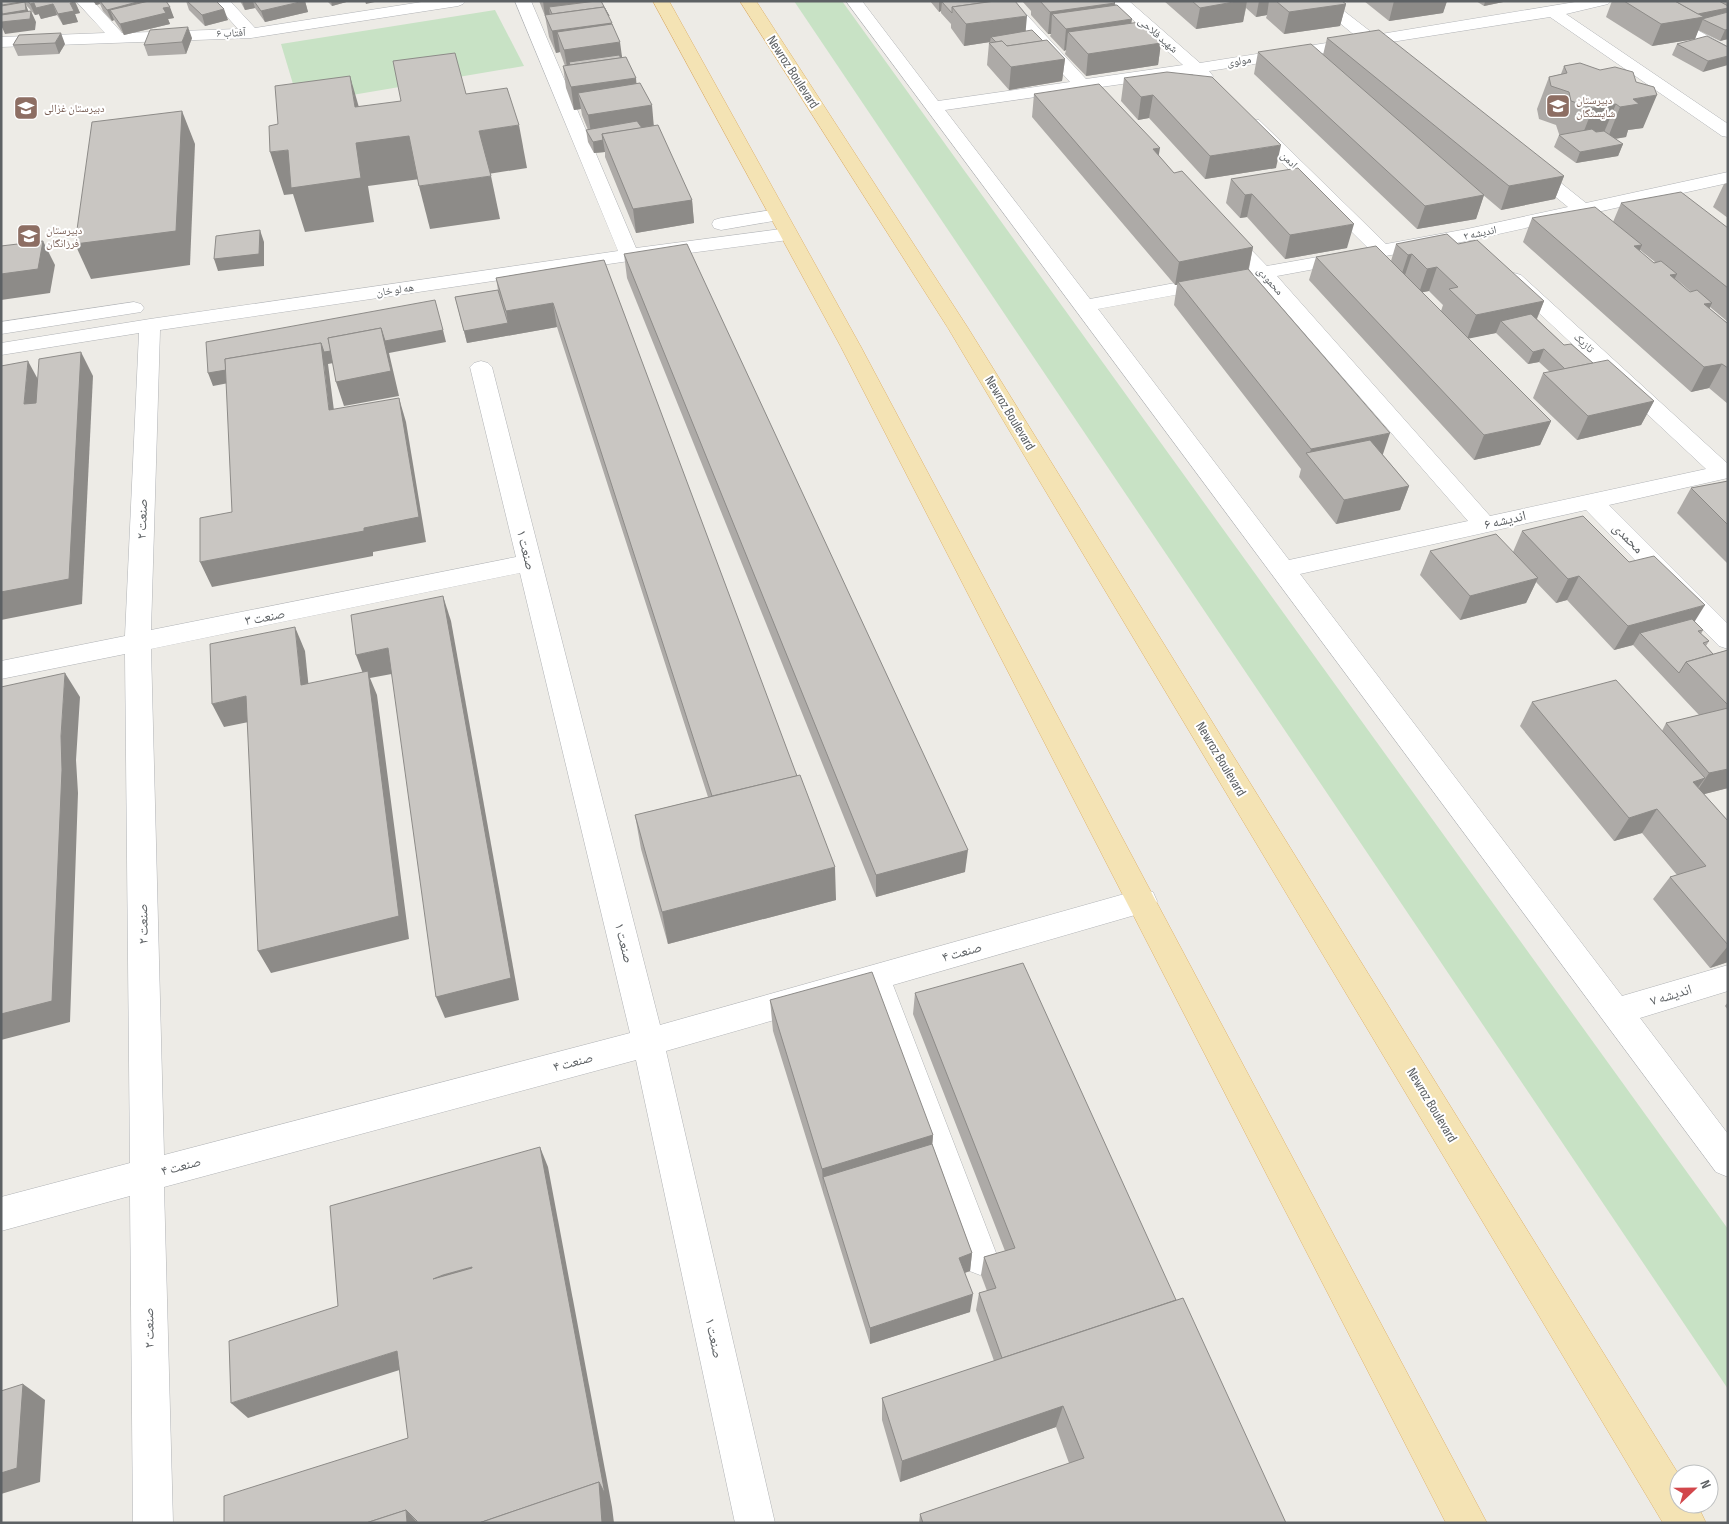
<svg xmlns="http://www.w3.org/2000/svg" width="1729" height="1524" viewBox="0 0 1729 1524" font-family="'Sofia Sans Condensed','Noto Naskh Arabic',sans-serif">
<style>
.green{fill:#c8e2c5}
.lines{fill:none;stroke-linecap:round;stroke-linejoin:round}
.minor-casing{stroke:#b1b3b6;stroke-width:1}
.major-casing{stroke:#dfb36d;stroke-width:1}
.minor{fill:#fff;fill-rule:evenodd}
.major{fill:#f4e3b4;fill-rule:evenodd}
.wall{fill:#adaaa7;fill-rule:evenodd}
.shaded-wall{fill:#8d8b88}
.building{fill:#c9c6c2;stroke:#8d8b88;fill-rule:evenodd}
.labels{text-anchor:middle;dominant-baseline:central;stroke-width:4;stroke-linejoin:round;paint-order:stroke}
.far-street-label{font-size:11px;fill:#5d6164;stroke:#fff}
.far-education-label{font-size:11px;fill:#785e54;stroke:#fff;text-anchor:start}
.street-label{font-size:14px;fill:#5d6164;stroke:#fff}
</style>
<rect width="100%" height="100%" fill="#edebe6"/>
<g class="green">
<polygon points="794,1 842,1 1728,1229 1728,1389"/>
<polygon points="495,10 524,66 299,104 281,44"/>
</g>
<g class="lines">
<defs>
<g id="minor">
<polygon points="76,1 93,1 122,33 238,29 213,1 230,1 255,28 428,1 466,1 463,4 458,6 251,38 1,47 1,37 105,33"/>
<path d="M515 1H531L636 248 788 228 795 230 798 234 795 238 788 240 629 261 160 330 151 630 516 557 470 367 474 363 481 361 488 363 492 367 660 1025 1142 889 1153 892 1157 901 1153 910 1142 913 893 985 998 1258 993 1270 980 1275 967 1270 962 1258 865 994 666 1051 775 1523H735L636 1060 164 1187 173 1523H133L130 1196 1 1231V1197L130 1163 125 654 1 679V661L125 636 139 333 1 355V343L150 319 618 251ZM520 573 630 1033 164 1155 151 649Z"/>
<path d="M846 1H862L938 101 1070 82 997 1H1014L1086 79 1183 65 1112 1H1129L1200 63 1358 38 1313 1H1331L1375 35 1581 1H1611L1608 4 1566 14 1728 124V137L1722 136 1550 17 1385 43 1387 46 1385 49 1379 51 1369 46 1209 71 1213 76 1211 80C1202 82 1199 79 1192 74L1094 88 1116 112 1113 116C1098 119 1088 101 1078 91L945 110 1090 299 1249 269 1214 233 1217 229 1224 227 1231 229 1267 266 1368 248 1247 128 1244 124 1247 120 1253 119 1259 120 1386 244 1467 229 1568 207 1524 171 1521 167 1524 163 1530 162 1536 163 1586 203 1728 172V183L1467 241 1277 276 1490 516 1706 469 1507 283 1504 279 1507 275 1514 273 1521 275 1728 464V478L1609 505 1728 624V649L1719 646 1586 510 1300 574 1622 996 1728 965V991L1640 1018 1728 1134V1177L1716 1172ZM1258 280 1468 521 1289 560 1098 309Z"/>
<polygon points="1625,1 1645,1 1728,47 1728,59 1628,4"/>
<polygon points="778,209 785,211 787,215 785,219 721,230 714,228 712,224 714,220 721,218"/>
<polygon points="134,302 141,304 144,308 141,312 1,334 1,322"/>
</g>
<g id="major">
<polygon points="653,1 669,1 861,347 1487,1523 1446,1523 841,347"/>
<polygon points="740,1 756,1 968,328 1679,1475 1679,1504 1697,1504 1706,1523 1663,1523 948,328"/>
</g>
</defs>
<use href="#minor" class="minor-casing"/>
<use href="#major" class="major-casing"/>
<use href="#minor" class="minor"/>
<use href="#major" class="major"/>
</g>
<g class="wall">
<polygon points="25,1 75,1 80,13 75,14 78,22 63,25 57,15 41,19 39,14 35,15 26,5"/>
<polygon points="93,1 166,1 174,18 168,19 170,24 124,35 114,20 112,21 103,11 100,4 96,5"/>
<polygon points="186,1 216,1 228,20 205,26 189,10"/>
<polygon points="240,1 305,1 308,12 265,22 255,8 245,10"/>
<polygon points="327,1 350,1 332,6"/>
<polygon points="539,1 601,1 612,23 622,58 636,78 636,84 654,126 692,200 694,223 636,233 605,157 605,152 594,153 588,142 586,130 588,130 582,115 581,109 574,110 566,88 563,66 565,66 560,52 556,53 549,37 545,16"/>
<polygon points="930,1 1015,1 1026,31 1043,41 1065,59 1062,81 1009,90 987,65 989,43 990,42 964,46 951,28 951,24 941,13 941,11 939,12"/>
<polygon points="1022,1 1113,1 1115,3 1115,5 1131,23 1161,43 1158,65 1086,76 1065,54 1066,50 1064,51 1050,36 1051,34 1048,34 1031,15 1031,11"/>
<polygon points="1164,1 1342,1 1346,4 1340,26 1284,34 1266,18 1267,15 1256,17 1246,8 1243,22 1196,29"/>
<polygon points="1364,1 1447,1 1443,13 1389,21"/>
<polygon points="1476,1 1508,1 1484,6"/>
<polygon points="1612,1 1728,1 1728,39 1720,41 1698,30 1695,39 1652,46 1606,17"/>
<polygon points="19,35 65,44 59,54 18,56 13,45"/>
<polygon points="192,38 186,54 148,56 144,45"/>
<polygon points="1327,38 1564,176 1555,199 1501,210 1482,194 1484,195 1476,219 1417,229 1254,74 1258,52 1323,55"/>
<polygon points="1677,44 1728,47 1703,72 1672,55"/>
<polygon points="1580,63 1643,128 1628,130 1626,137 1615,139 1623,144 1618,156 1576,163 1554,147 1559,135 1561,135 1559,134 1556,125 1539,119 1537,109 1549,77 1561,74 1564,66"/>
<polygon points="1124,78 1276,168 1205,179 1149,118 1138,120 1121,101"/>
<polygon points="1034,94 1159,156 1174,173 1253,247 1249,269 1383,455 1409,486 1400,510 1336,524 1299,477 1301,469 1174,305 1177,285 1175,285 1032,117"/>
<polygon points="1231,179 1347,248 1285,259 1247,217 1240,218 1226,203"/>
<polygon points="1728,183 1728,218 1713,207 1724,184"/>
<path d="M1621 203 1728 228V322L1710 307 1709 308 1727 323 1728 322V404L1709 388 1691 392 1523 242 1532 218 1613 222ZM1640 250 1655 262 1654 263 1639 251ZM1675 278 1691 292H1690Z"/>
<path d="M1396 244H1458L1544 301 1537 319 1564 345 1654 401 1641 425 1577 440 1533 398 1543 373 1550 372 1539 362 1528 364 1496 333 1468 338 1551 421 1540 445 1474 460 1309 280 1316 257 1391 261ZM1429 291 1443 305 1441 311 1422 292Z"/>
<polygon points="624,254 965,872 876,897 627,278"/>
<polygon points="604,260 836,900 668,944 641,849 635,815 708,797 557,327 467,343 455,297 498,290 496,278"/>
<polygon points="1728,481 1728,564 1677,513 1691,488"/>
<polygon points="1522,531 1629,562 1703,630 1701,634 1709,641 1706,646 1713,654 1728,650 1728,788 1704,794 1728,821 1728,962 1710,968 1653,899 1670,877 1677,875 1642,833 1614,841 1520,726 1532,702 1662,731 1666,723 1699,715 1633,645 1614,650 1567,600 1556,603 1536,582 1526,603 1460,620 1420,575 1430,551 1513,552"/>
<polygon points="915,993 1176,1300 1286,1523 919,1523 920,1514 1069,1463 1056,1427 900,1482 882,1420 882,1398 994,1361 976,1310 979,1293 987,1291 981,1275 984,1257 1005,1251 913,1014"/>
<polygon points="770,1000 933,1135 932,1144 972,1253 970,1271 965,1273 970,1312 870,1344 773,1031"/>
<polygon points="1728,1002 1728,1010 1725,1006"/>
</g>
<g class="shaded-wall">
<polygon points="22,1 24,7 25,2 29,13 31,11 36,22 35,30 5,34 1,25 1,22 6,22 2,14 6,13 2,5"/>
<polygon points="94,1 99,1 100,4 96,5"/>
<polygon points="141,1 161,1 110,10 114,20 112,21 107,10"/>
<polygon points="242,1 253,1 255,8 245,10"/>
<polygon points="305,1 308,12 265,22 261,11"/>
<polygon points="331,1 350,1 332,6"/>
<polygon points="365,1 379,1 366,4"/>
<polygon points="543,1 598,1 549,7 550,16 545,16"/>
<polygon points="939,1 997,1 952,7 942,2 941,11 939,12"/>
<polygon points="1239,1 1247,1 1243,22 1196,29 1200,8"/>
<polygon points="1259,1 1269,1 1267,15 1256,17"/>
<polygon points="1394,1 1447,1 1443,13 1389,21"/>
<polygon points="1485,1 1508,1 1484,6"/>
<polygon points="75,2 80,13 75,14 78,22 63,25 58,14 70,3"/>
<polygon points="34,3 39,14 35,15 30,4"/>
<polygon points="1115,3 1113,22 1132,19 1129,41 1068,32 1066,50 1064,51 1066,29 1052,14 1051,34 1048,34 1050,12"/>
<polygon points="53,4 57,15 41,19 36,8"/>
<polygon points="1346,4 1340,26 1284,34 1289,12"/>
<polygon points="170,7 174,18 168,19 170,24 124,35 120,24 163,8"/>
<polygon points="1728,8 1728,12 1703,19 1695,39 1652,46 1661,24 1697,14"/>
<polygon points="224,9 228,20 205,26 202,15"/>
<polygon points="1027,16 1025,38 991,37 990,42 964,46 966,24"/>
<polygon points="612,23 614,43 620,42 623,64 569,62 571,72 568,72 564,50 557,32 560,52 556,53 552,31"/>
<polygon points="188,27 192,38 186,54 182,42"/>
<polygon points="1728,29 1728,39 1720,41 1725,30"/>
<polygon points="61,33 65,44 59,54 55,43"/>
<polygon points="1161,43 1158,65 1086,76 1088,54"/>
<polygon points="1728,56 1728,65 1703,72 1708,61"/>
<polygon points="1065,59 1062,81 1009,90 1011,67"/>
<polygon points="350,76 362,118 409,136 420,179 368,186 374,222 305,232 293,194 284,195 270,152 356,143 355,107"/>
<polygon points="636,78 638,101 578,93 581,109 574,110 571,87"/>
<polygon points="1153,95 1149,118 1138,120 1141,97"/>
<polygon points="1657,95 1643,128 1628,130 1626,137 1607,140 1620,107 1633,99"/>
<polygon points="1616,104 1602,137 1580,141 1593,108"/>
<polygon points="652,105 654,128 592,138 588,115"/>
<polygon points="182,111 195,144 190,265 91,279 75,244"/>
<polygon points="519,125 527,168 488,174 479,131"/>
<polygon points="603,140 605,152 594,153 593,142"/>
<polygon points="1623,144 1618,156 1576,163 1580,152"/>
<polygon points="1281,145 1276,168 1205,179 1210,156"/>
<polygon points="1160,148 1156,171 1153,149"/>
<polygon points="491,176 500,219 430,229 419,186"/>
<polygon points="1564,176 1555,199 1501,210 1509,186"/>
<polygon points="1252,194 1247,217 1240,218 1245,195"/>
<polygon points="1484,195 1476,219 1417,229 1425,206"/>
<polygon points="692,200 694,223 636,233 633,209"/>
<polygon points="1354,224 1347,248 1285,259 1290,235"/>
<polygon points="260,230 264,242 264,266 218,271 214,259"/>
<polygon points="43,241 55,265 50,293 1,300 1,274"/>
<polygon points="1642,245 1631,269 1634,246"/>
<polygon points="1253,247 1248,271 1178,282 1177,285 1175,285 1179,262"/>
<polygon points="1412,254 1404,278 1400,279 1408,255"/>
<polygon points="1437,267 1429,291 1419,293 1427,269"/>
<polygon points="1677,274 1665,298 1670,275"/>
<polygon points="1544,301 1534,325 1501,321 1496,333 1467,339 1476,315"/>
<polygon points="553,303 557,327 467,343 464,331 508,323 506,311"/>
<polygon points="1712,303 1700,327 1704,304"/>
<polygon points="381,328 443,330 446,342 389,353 399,396 344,406 336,382 387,353 328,364 337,434 329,410 324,365 213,386 208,373 321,343"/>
<polygon points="1544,349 1539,362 1528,364 1533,352"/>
<polygon points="81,352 93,376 82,604 1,620 1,592"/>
<polygon points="28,361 41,385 37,429 24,404"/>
<polygon points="1722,364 1709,388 1691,392 1704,367"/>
<polygon points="399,398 406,422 426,542 373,552 373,556 212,587 200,562 364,528"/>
<polygon points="1654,401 1641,425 1577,440 1588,416"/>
<polygon points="1551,421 1540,445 1474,460 1484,435"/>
<polygon points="1390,433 1382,457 1309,456 1311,449"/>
<polygon points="1409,486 1400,510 1336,524 1344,500"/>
<polygon points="1579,576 1567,600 1556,603 1568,579"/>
<polygon points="1538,578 1526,603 1460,620 1470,596"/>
<polygon points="443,596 451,621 519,1000 445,1018 436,997"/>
<polygon points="1705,605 1690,629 1640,633 1633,645 1614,650 1628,626"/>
<polygon points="295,627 305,651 311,709 301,685"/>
<polygon points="388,648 397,673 370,678 377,695 409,939 271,973 258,951 365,679 356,655"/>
<polygon points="65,673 80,697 76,760 78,793 70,1022 1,1040 1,1014 61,736"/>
<polygon points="246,696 258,720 224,727 212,704"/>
<polygon points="1728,769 1728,788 1693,797 1709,773"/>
<polygon points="1705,778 1688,801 1693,782"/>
<polygon points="1657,809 1642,833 1614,841 1629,818"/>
<polygon points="968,850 965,872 876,897 876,875"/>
<polygon points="835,867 836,900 668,944 662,912"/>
<polygon points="1728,946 1728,962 1710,968"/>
<polygon points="933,1135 931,1164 823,1177 824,1196 822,1169"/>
<polygon points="540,1147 548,1167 612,1507 614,1523 602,1523"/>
<polygon points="972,1253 970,1271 957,1275 959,1258"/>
<polygon points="472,1267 482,1284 433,1279 443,1275"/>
<polygon points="973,1294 970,1312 870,1344 870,1328"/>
<polygon points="397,1351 409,1367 248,1418 231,1403"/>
<polygon points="23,1384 45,1400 40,1482 1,1494 1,1473"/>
<polygon points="1063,1406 1056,1427 900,1482 902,1461"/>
<polygon points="406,1510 418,1523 407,1523"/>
</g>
<g class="building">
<polygon points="1,1 21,1 21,2 2,5"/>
<polygon points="28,1 75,1 75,2 70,3 74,11 58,14 53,4 36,8 34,3 30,4"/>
<polygon points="100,1 141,1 107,10"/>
<polygon points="149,1 166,1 170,7 163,8 166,13 120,24 110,10"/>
<polygon points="187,1 216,1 224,9 202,15"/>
<polygon points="254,1 304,1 261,11"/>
<polygon points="596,1 601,1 609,16 604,7 552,14 549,7"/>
<polygon points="946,1 995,1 952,7 952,13 942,2"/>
<polygon points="995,1 1015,1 1027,16 966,24 952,7"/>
<polygon points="1040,1 1113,1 1115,3 1050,12"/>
<polygon points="1192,1 1239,1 1200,8"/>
<polygon points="1276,1 1342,1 1346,4 1289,12"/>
<polygon points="1624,1 1675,1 1704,17 1661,24"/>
<polygon points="1675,1 1719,1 1728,6 1728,8 1698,14"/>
<polygon points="25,2 26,10 2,14 1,6"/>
<polygon points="1117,5 1132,19 1066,29 1052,14"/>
<polygon points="604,7 612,23 552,31 545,15"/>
<polygon points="31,11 30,19 1,22 1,15"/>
<polygon points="1728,12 1728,29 1725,30 1702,19"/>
<polygon points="1140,22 1161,43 1088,54 1068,32"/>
<polygon points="612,24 620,42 564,50 557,32"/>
<polygon points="188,27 182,42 144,45 150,30"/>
<polygon points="1032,30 1043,41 1007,46 1002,41 996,42 991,37"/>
<polygon points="1379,30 1564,176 1509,186 1327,38"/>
<polygon points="61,33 55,43 13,45 19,35"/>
<polygon points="1707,36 1728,47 1728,56 1708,61 1677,44"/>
<polygon points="1047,40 1065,59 1011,67 989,43 1002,41 1007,46"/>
<polygon points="1311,44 1484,195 1425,206 1258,52"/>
<polygon points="455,53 466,94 507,88 519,125 479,131 491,176 419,186 409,136 356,143 361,178 291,188 288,150 270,152 269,126 278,124 275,86 350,76 355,107 401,101 393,61"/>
<polygon points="619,55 621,58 570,65 569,62"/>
<polygon points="626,57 636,78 571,87 563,66"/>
<polygon points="1580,63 1600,70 1615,67 1633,72 1636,82 1654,87 1657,95 1633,99 1639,104 1620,107 1616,104 1593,108 1571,101 1569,92 1551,86 1549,77 1567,73 1564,66"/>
<polygon points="1167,72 1212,77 1281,145 1210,156 1153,95 1141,97 1124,78"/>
<polygon points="640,83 652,105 588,115 578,93"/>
<polygon points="1099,84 1160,148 1153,149 1174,173 1182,171 1253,247 1179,262 1034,94"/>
<polygon points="182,111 176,231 75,244 92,122"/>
<polygon points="637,121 642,128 602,134 603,140 593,142 586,130"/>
<polygon points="658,125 692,200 633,209 602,134"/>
<polygon points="1592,129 1596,132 1604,131 1623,144 1580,152 1559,135"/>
<polygon points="1298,168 1354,224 1290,235 1252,194 1245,195 1231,179"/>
<polygon points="1681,192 1728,228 1728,288 1621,203"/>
<polygon points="1595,207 1642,245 1634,246 1654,263 1661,261 1677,274 1670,275 1690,292 1697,290 1712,303 1704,304 1727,323 1728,322 1728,368 1722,364 1704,367 1532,218"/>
<polygon points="260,230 259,254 214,259 216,236"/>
<polygon points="1447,234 1458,244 1477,240 1544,301 1476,315 1449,289 1458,287 1437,267 1427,269 1412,254 1408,255 1396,244"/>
<polygon points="43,241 38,269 1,274 1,246"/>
<polygon points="687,244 968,850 876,875 624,254"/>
<polygon points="1376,246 1551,421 1484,435 1316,257"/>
<polygon points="604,260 797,776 712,796 553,303 506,311 496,278"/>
<polygon points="1248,269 1390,433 1311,449 1178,282"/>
<polygon points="498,290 508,323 464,331 455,297"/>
<polygon points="435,300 443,330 385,341 381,328 328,338 331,351 324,352 321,343 225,359 226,370 208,373 206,342"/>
<polygon points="1531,314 1564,345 1571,344 1593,363 1565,369 1544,349 1533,352 1501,321"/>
<polygon points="381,328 391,371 336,382 328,338"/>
<polygon points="321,343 329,410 399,398 419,517 364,528 364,531 200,562 200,518 232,512 225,359"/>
<polygon points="81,352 69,579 1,592 1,366 28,361 24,404 36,403 39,359"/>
<polygon points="1608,360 1654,401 1588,416 1543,373"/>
<polygon points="1370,440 1409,486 1344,500 1306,453"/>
<polygon points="1728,481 1728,525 1691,488"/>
<polygon points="1583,516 1629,562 1654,556 1705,605 1628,626 1579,576 1568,579 1522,531"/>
<polygon points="1496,534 1538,578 1470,596 1430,551"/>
<polygon points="443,596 511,978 436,997 388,648 356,655 351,615"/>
<polygon points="1692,619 1703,630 1698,631 1709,641 1703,643 1713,654 1686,662 1679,673 1640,633"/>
<polygon points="295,627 301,685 368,671 399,916 258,951 246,696 212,704 210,644"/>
<polygon points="1728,650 1728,705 1686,662"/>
<polygon points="65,673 61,736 62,770 52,1001 1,1014 1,687"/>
<polygon points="1616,680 1705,778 1693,782 1728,821 1728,945 1670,877 1706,866 1657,809 1629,818 1532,702"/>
<polygon points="1728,708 1728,769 1709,773 1666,723"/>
<polygon points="800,775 835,867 662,912 635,815"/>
<polygon points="1023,963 1176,1300 1002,1358 979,1293 996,1288 984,1257 1015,1248 915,993"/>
<polygon points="872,972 933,1135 822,1169 770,1000"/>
<polygon points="932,1144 972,1253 959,1258 973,1294 870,1328 823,1177"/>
<path d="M540 1147 605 1494 599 1482 479 1523H417V1521L406 1510 366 1523H224V1496L408 1438 397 1351 231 1403 229 1341 338 1306 330 1206ZM472 1267V1268L433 1279 443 1275Z"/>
<polygon points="1183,1298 1286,1523 923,1523 920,1514 1084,1458 1063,1406 902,1461 882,1398"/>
<polygon points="23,1384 17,1468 1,1473 1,1391"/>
<polygon points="599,1482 602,1523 479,1523"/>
<polygon points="406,1510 407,1523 366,1523"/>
</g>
<defs>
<symbol id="school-square" viewBox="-11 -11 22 22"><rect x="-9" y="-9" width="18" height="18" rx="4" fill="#8d6e63" stroke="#fff"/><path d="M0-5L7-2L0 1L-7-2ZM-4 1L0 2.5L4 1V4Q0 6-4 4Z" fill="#fff"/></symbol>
</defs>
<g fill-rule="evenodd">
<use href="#school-square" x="1544" y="92" width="28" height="28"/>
<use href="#school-square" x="12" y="94" width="28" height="28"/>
<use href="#school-square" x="15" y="222" width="28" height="28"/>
</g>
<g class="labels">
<g class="far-street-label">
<text transform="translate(231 33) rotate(-2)">آفتاب ۶</text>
<text transform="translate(1158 35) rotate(41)">شهید فلاحی</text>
<text transform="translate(1239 61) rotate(-9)">مولوی</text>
<text transform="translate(1289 160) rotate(45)">ادمن</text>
<text transform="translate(1480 233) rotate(-12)">اندیشه ۲</text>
<text transform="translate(1270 281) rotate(48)">محمودی</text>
<text transform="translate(395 290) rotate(-8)">هه لو خان</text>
<text transform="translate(1584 343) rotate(43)">تازیک</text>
</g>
<g class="far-education-label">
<text x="1576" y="100">دبیرستان<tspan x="1576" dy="13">شایستگان</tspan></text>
<text x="44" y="108">دبیرستان غزالی</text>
<text x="46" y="230">دبیرستان<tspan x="46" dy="13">فرزانگان</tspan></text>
</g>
<g class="street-label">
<text transform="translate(793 72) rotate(57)">Newroz Boulevard</text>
<text transform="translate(1010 413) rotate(59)">Newroz Boulevard</text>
<text transform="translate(142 519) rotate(-88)">صنعت ۲</text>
<text transform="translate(1505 520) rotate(-13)">اندیشه ۶</text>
<text transform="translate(1628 538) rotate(45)">محمدی</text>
<text transform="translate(526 550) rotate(76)">صنعت ۱</text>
<text transform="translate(265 617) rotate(-11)">صنعت ۳</text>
<text transform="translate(1221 759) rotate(59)">Newroz Boulevard</text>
<text transform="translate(143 924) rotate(-91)">صنعت ۲</text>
<text transform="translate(624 943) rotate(76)">صنعت ۱</text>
<text transform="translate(962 952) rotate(-16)">صنعت ۴</text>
<text transform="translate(1671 995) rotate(-17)">اندیشه ۷</text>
<text transform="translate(573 1062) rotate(-15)">صنعت ۴</text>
<text transform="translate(1432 1105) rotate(59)">Newroz Boulevard</text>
<text transform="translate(181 1166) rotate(-15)">صنعت ۴</text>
<text transform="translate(149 1328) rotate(-91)">صنعت ۲</text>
<text transform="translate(714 1338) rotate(78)">صنعت ۱</text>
</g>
</g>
<rect width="1729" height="1524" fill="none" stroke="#5d6164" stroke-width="5"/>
<g transform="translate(1694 1489) rotate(68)"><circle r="24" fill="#ffffff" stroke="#bec0c1"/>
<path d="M0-4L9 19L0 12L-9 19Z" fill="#d2474b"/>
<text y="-8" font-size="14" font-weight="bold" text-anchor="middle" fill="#5d6164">N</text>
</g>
</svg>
